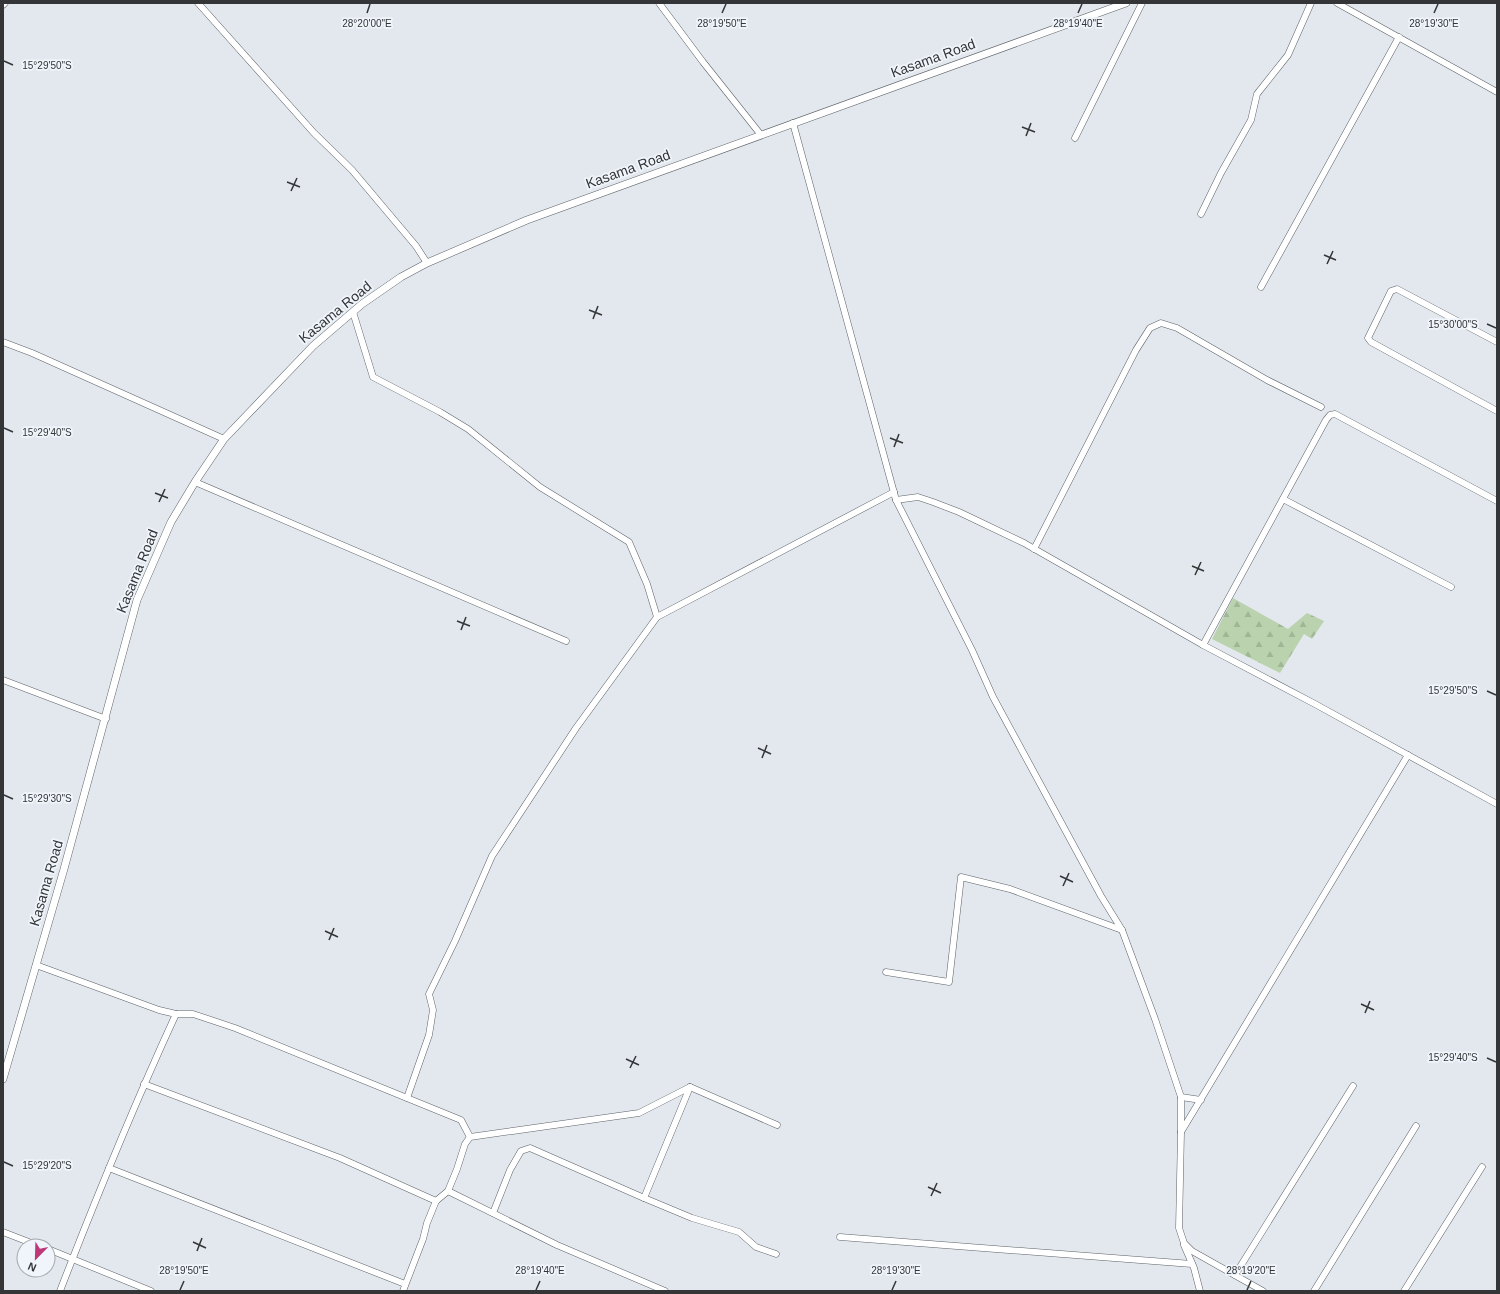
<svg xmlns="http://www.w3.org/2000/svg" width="1500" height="1294" viewBox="0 0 1500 1294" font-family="Arial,sans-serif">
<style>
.forest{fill:url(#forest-firs)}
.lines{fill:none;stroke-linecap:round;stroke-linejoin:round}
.minor-casing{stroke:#5d6267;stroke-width:7}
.tertiary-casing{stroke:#5d6267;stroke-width:8}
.minor{stroke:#fff;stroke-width:6}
.tertiary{stroke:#fff;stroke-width:7}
.ticks{fill:none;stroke:#333537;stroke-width:1.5}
.labels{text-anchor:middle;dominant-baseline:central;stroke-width:3.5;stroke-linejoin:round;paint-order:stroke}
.street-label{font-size:14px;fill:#333537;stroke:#eff5fb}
.ticks-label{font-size:10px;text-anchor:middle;fill:#333537;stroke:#eff5fb;stroke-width:3.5;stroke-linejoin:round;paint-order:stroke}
</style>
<defs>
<pattern id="forest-firs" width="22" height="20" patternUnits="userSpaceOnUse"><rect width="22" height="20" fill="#bad3ae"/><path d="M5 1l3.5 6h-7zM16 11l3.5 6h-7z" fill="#a0b696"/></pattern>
</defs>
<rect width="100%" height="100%" fill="#e2e8ee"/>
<polygon class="forest" points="1233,598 1288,629 1307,613 1324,621 1312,639 1304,634 1280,673 1212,639"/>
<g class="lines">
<defs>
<g id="minor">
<polyline points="198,3 314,133 352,170 416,246 427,263"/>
<polyline points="659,3 703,62 761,135"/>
<polyline points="1337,3 1497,92"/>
<polyline points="3,5 5,3"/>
<polyline points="793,123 896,500 972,650 993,697 1101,896 1122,930 1155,1019 1181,1097 1181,1132 1179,1228 1184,1243 1192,1251 1263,1291"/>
<polyline points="1075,138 1142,3"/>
<polyline points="1201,214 1221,173 1251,120 1257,94 1288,55 1311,3"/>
<polyline points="1261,287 1399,37"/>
<polyline points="353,312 373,377 440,412 468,429 540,487 629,542 647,584 657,617 576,728 492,856 455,941 429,994 433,1010 429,1035 407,1098"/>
<polyline points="3,342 32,353 224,439"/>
<polyline points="1497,342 1397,289 1391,291 1368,338 1371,342 1497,411"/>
<polyline points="195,482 566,641"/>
<polyline points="1283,499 1451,587"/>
<polyline points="896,500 918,497 933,502 959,512 1024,543 1203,645 1315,704 1497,804"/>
<polyline points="1034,549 1136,350 1150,328 1161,323 1177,328 1267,380 1321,407"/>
<polyline points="657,617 894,492"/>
<polyline points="1203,645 1326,420 1330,415 1335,414 1497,501"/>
<polyline points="3,680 106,719"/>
<polyline points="36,965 159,1010 176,1014 193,1014 235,1028 461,1120 470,1137"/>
<polyline points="886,972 949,982 961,877 1010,889 1122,930"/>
<polyline points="144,1084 340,1158 436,1201"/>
<polyline points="1181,1097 1201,1100"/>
<polyline points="1181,1132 1408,755"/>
<polyline points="109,1168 405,1284"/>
<polyline points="448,1191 557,1245 665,1291"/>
<polyline points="644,1198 690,1087"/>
<polyline points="493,1213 510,1170 521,1151 530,1148 644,1198 692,1218 739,1232 756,1247 776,1254"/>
<polyline points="3,1232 39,1246"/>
<polyline points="840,1237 1192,1264"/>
<polyline points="1184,1245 1194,1268 1200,1291"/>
<polyline points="48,1249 151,1291"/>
<polyline points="1235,1275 1353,1086"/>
<path d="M60 1291C96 1198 134 1105 176 1014"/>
<polyline points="403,1291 423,1239 427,1223 436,1201 448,1191 457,1169 465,1144 470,1137 639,1113 690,1087 777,1125"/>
<polyline points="1314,1291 1416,1126"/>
<polyline points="1404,1291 1482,1167"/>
</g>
<polyline id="tertiary" points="3,1079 64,869 137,600 171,522 195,482 224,439 313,346 362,304 401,277 427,263 527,220 1126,3"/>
</defs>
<use href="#minor" class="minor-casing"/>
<use href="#tertiary" class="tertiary-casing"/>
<use href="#minor" class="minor"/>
<use href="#tertiary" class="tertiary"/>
</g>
<path class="ticks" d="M367 13 370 4M722 13 726 4M1078 13 1082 4M1434 13 1438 4M4 61 13 65M1022 127 1035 132M1026 136 1031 123M287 182 300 187M291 191 297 178M1324 255 1336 260M1327 264 1333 251M589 310 602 315M593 319 598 306M1487 324 1496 328M4 428 13 432M890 438 903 443M894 447 899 434M155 493 168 498M159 502 165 489M1192 566 1204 571M1195 575 1201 562M457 621 470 626M461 630 466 617M1487 691 1496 695M758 748 771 754M762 758 767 745M4 795 13 799M1060 876 1073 882M1063 886 1069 873M325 931 338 937M329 940 334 928M1361 1004 1374 1010M1365 1013 1370 1001M1487 1058 1496 1062M626 1059 639 1065M630 1068 636 1056M4 1162 13 1166M928 1187 941 1193M931 1196 937 1183M193 1242 206 1248M197 1251 202 1238M180 1290 184 1281M536 1290 540 1281M892 1290 896 1281M1247 1290 1251 1281"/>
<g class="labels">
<g class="street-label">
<text transform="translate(933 58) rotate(-20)">Kasama Road</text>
<text transform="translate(628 169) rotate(-20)">Kasama Road</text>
<text transform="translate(335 312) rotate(-39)">Kasama Road</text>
<text transform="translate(137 571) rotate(-68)">Kasama Road</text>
<text transform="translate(46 883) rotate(-74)">Kasama Road</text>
</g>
</g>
<g class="ticks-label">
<text x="367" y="27">28°20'00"E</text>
<text x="722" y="27">28°19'50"E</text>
<text x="1078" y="27">28°19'40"E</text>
<text x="1434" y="27">28°19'30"E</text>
<text x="47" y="69">15°29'50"S</text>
<text x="1453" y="328">15°30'00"S</text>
<text x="47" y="436">15°29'40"S</text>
<text x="1453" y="694">15°29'50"S</text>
<text x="47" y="802">15°29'30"S</text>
<text x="1453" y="1061">15°29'40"S</text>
<text x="47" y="1169">15°29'20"S</text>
<text x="184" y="1274">28°19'50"E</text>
<text x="540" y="1274">28°19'40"E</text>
<text x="896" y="1274">28°19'30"E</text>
<text x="1251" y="1274">28°19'20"E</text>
</g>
<rect width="1500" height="1294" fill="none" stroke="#333537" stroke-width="8"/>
<g transform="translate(36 1258) rotate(203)"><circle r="19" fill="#eff5fb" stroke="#a4a8ad"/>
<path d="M0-3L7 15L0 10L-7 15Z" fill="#bd3779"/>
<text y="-6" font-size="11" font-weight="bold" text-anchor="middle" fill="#333537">N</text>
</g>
</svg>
